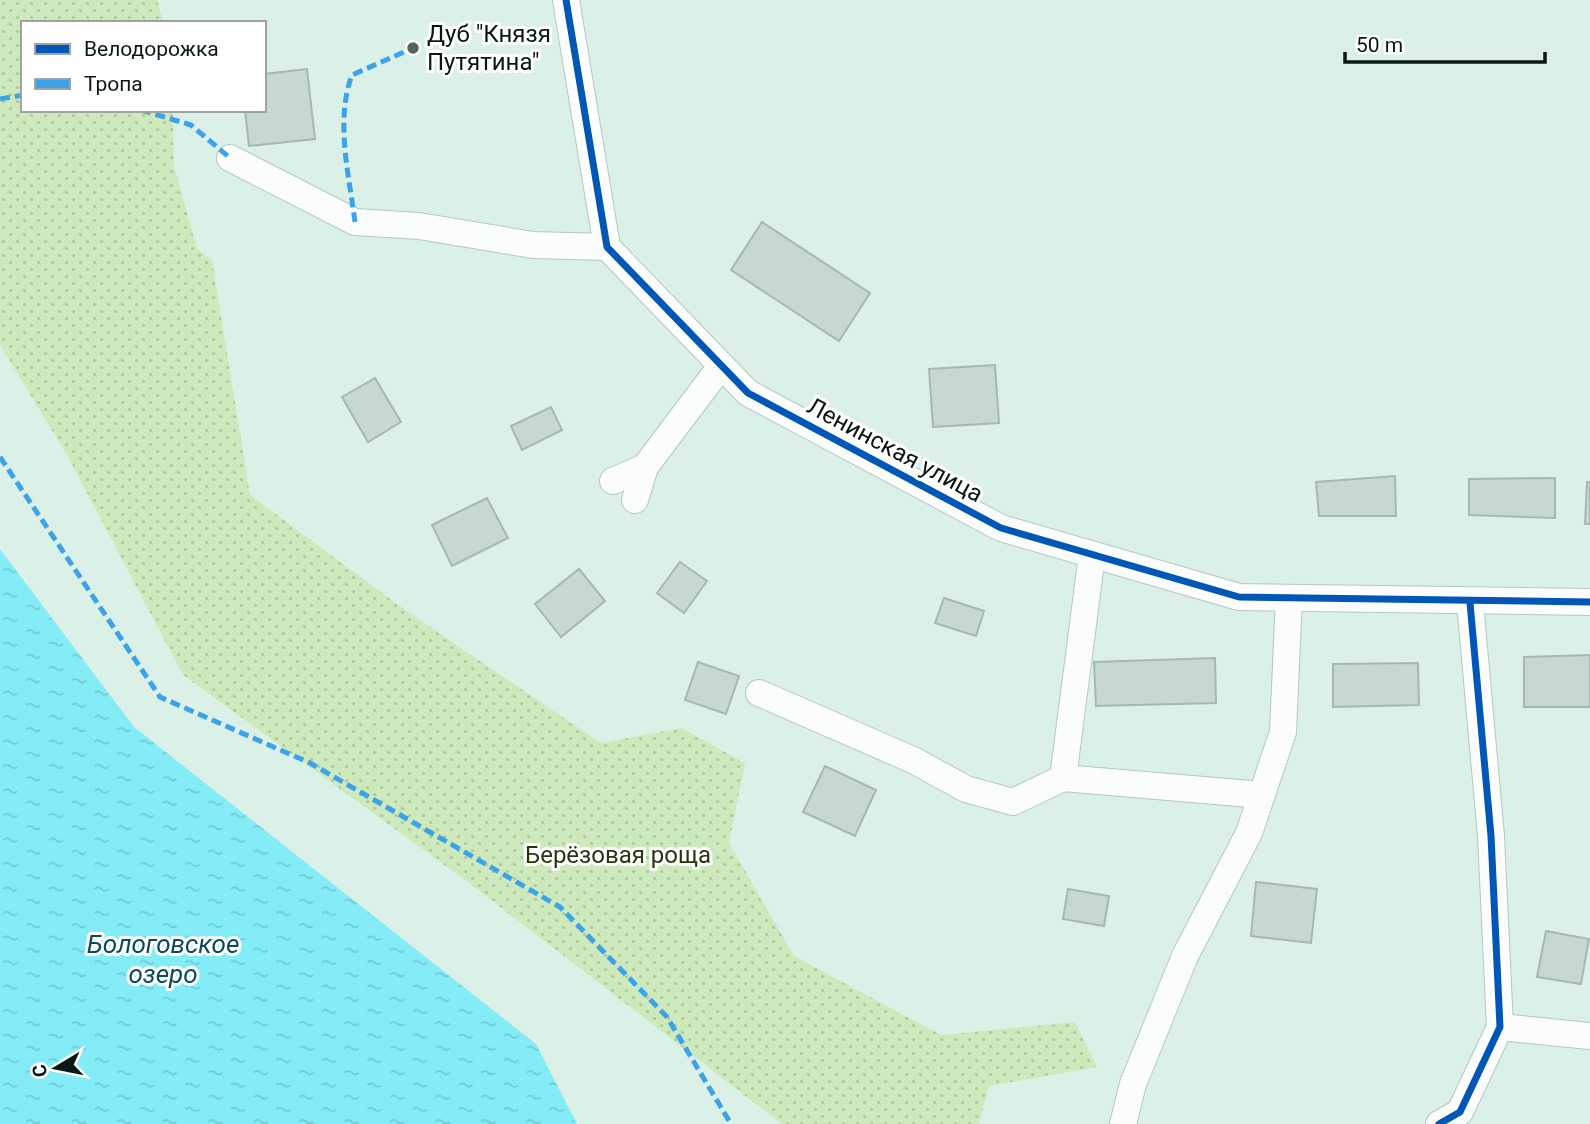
<svg xmlns="http://www.w3.org/2000/svg" width="1590" height="1124" viewBox="0 0 1590 1124" font-family="Roboto,sans-serif">
<style>
.park{fill:url(#park-dots)}
.water{fill:url(#water-ripples)}
.building{fill:#c5d8d3;stroke:#a6b8b4;stroke-width:2}
.lines{fill:none;stroke-linecap:round;stroke-linejoin:round}
.minor-casing{stroke:#b6c7c0;stroke-width:28}
.minor{stroke:#fafdfc;stroke-width:26}
.quiet{stroke:#3ca2ea;stroke-width:5;stroke-dasharray:10 5;stroke-linecap:butt}
.cycleway-casing{stroke:#fff;stroke-width:11}
.cycleway{stroke:#0057b8;stroke-width:7}
.poi-dot{fill:#52645d;stroke:#fff;stroke-width:2.5}
.labels{text-anchor:middle;dominant-baseline:central;stroke-width:6;stroke-linejoin:round;paint-order:stroke}
.poi-label{font-size:24px;fill:#091812;stroke:#fff;text-anchor:start}
.street-label{font-size:24px;fill:#091812;stroke:#fff}
.park-label{font-size:24px;fill:#273511;stroke:#fff}
.water-label{font-size:26px;font-style:italic;fill:#0b4b53;stroke:#fff}
</style>
<defs>
<pattern id="park-dots" width="8" height="8" patternUnits="userSpaceOnUse" patternTransform="scale(1.75)"><rect width="8" height="8" fill="#ceeabc"/><path d="M2 2h.1M6 6h.1" fill="none" stroke="#b0c8a1" stroke-width="1.8" stroke-linecap="round"/></pattern>
<pattern id="water-ripples" width="26" height="14" patternUnits="userSpaceOnUse" patternTransform="scale(1.75)"><rect width="26" height="14" fill="#84ecf7"/><path d="M2 4q2-2 4 0t4 0M15 11q2-2 4 0t4 0" fill="none" stroke="#71cad3"/></pattern>
</defs>
<rect width="100%" height="100%" fill="#dbf1e8"/>
<polygon class="park" points="0,0 157,0 164,23 23,23 23,110 173,110 174,165 197,249 212,260 250,495 408,612 601,743 681,728 745,763 729,843 794,956 941,1035 1075,1022 1097,1067 989,1086 979,1124 782,1124 465,880 183,675 67,455 0,345"/>
<polygon class="water" points="0,549 134,727 536,1044 577,1124 0,1124"/>
<g class="building">
<polygon points="307,69 315,139 249,146 245,110 264,110 264,74"/>
<polygon points="762,222 870,293 839,341 731,270"/>
<polygon points="995,365 999,423 933,427 929,369"/>
<polygon points="375,378 401,422 368,442 342,397"/>
<polygon points="551,407 562,430 522,450 511,426"/>
<polygon points="1395,476 1396,516 1319,516 1316,482"/>
<polygon points="1555,478 1555,518 1469,515 1469,479"/>
<polygon points="1587,482 1590,482 1590,524 1585,524"/>
<polygon points="487,498 508,538 452,566 432,525"/>
<polygon points="680,562 707,581 684,613 657,593"/>
<polygon points="579,569 605,601 561,637 535,604"/>
<polygon points="944,598 984,611 976,636 935,623"/>
<polygon points="1590,655 1590,707 1524,707 1524,657"/>
<polygon points="1215,658 1216,703 1096,706 1094,662"/>
<polygon points="698,662 739,676 726,714 685,700"/>
<polygon points="1418,663 1419,705 1333,707 1333,664"/>
<polygon points="825,766 876,790 855,836 803,812"/>
<polygon points="1256,882 1317,889 1311,943 1251,936"/>
<polygon points="1068,889 1109,896 1104,926 1063,919"/>
<polygon points="1546,931 1589,939 1581,984 1537,977"/>
</g>
<g class="lines">
<defs>
<g id="minor">
<polyline points="566,0 607,247 748,393 1001,528 1239,597 1590,602"/>
<polyline points="230,158 355,222 419,226 533,245 607,247"/>
<polyline points="613,481 645,467"/>
<polyline points="635,500 645,467 721,366"/>
<polyline points="759,693 913,760 966,789 1013,802 1063,778 1092,555"/>
<polyline points="1063,778 1262,795"/>
<polyline points="1500,1027 1590,1036"/>
<polyline points="1123,1124 1133,1084 1185,956 1249,833 1283,732 1289,598"/>
<polyline points="1439,1124 1460,1112 1500,1027 1491,836 1470,603"/>
</g>
</defs>
<use href="#minor" class="minor-casing"/>
<use href="#minor" class="minor"/>
<g class="quiet">
<polyline points="0,99 23,95"/>
<polyline points="141,110 191,125 230,158"/>
<path d="M355 222C349 175 335 120 352 75L413 48"/>
<polyline points="0,457 160,697 310,763 560,907 667,1017 731,1124"/>
</g>
<defs>
<g id="cycleway">
<polyline points="566,0 607,247 748,393 1001,528 1239,597 1590,602"/>
<polyline points="1439,1124 1460,1112 1500,1027 1491,836 1470,603"/>
</g>
</defs>
<use href="#cycleway" class="cycleway-casing"/>
<use href="#cycleway" class="cycleway"/>
</g>
<circle class="poi-dot" cx="413" cy="48" r="7"/>
<g class="labels">
<g class="poi-label">
<text x="427" y="34">Дуб "Князя<tspan x="427" dy="28">Путятина"</tspan></text>
</g>
<g class="street-label">
<text transform="translate(895 450) rotate(28)">Ленинская улица</text>
</g>
<g class="park-label">
<text x="618" y="855">Берёзовая роща</text>
</g>
<g class="water-label">
<text x="163" y="944">Бологовское<tspan x="163" dy="30">озеро</tspan></text>
</g>
</g>
<rect x="21" y="21" width="245" height="91" fill="#ffffff" stroke="#9da3a0" stroke-width="2"/>
<rect x="35" y="44" width="35" height="10" fill="#0057b8" stroke="#9da3a0" stroke-width="2"/>
<text x="84" y="56" font-size="21" fill="#091812">Велодорожка</text>
<rect x="35" y="79" width="35" height="10" fill="#3ca2ea" stroke="#9da3a0" stroke-width="2"/>
<text x="84" y="91" font-size="21" fill="#091812">Тропа</text>
<g transform="translate(56 1068) rotate(260)" stroke="#ffffff" stroke-width="5" paint-order="stroke">
<path d="M0-5L12 26L0 18L-12 26Z" fill="#091812"/>
<text y="-10" font-size="19" font-weight="bold" text-anchor="middle" fill="#091812">С</text>
</g>
<path d="M1345 52v10h200v-10" fill="none" stroke="#091812" stroke-width="3.5"/>
<text x="1356" y="52" font-size="21" fill="#091812" stroke="#ffffff" stroke-width="5" paint-order="stroke">50 m</text>
</svg>
